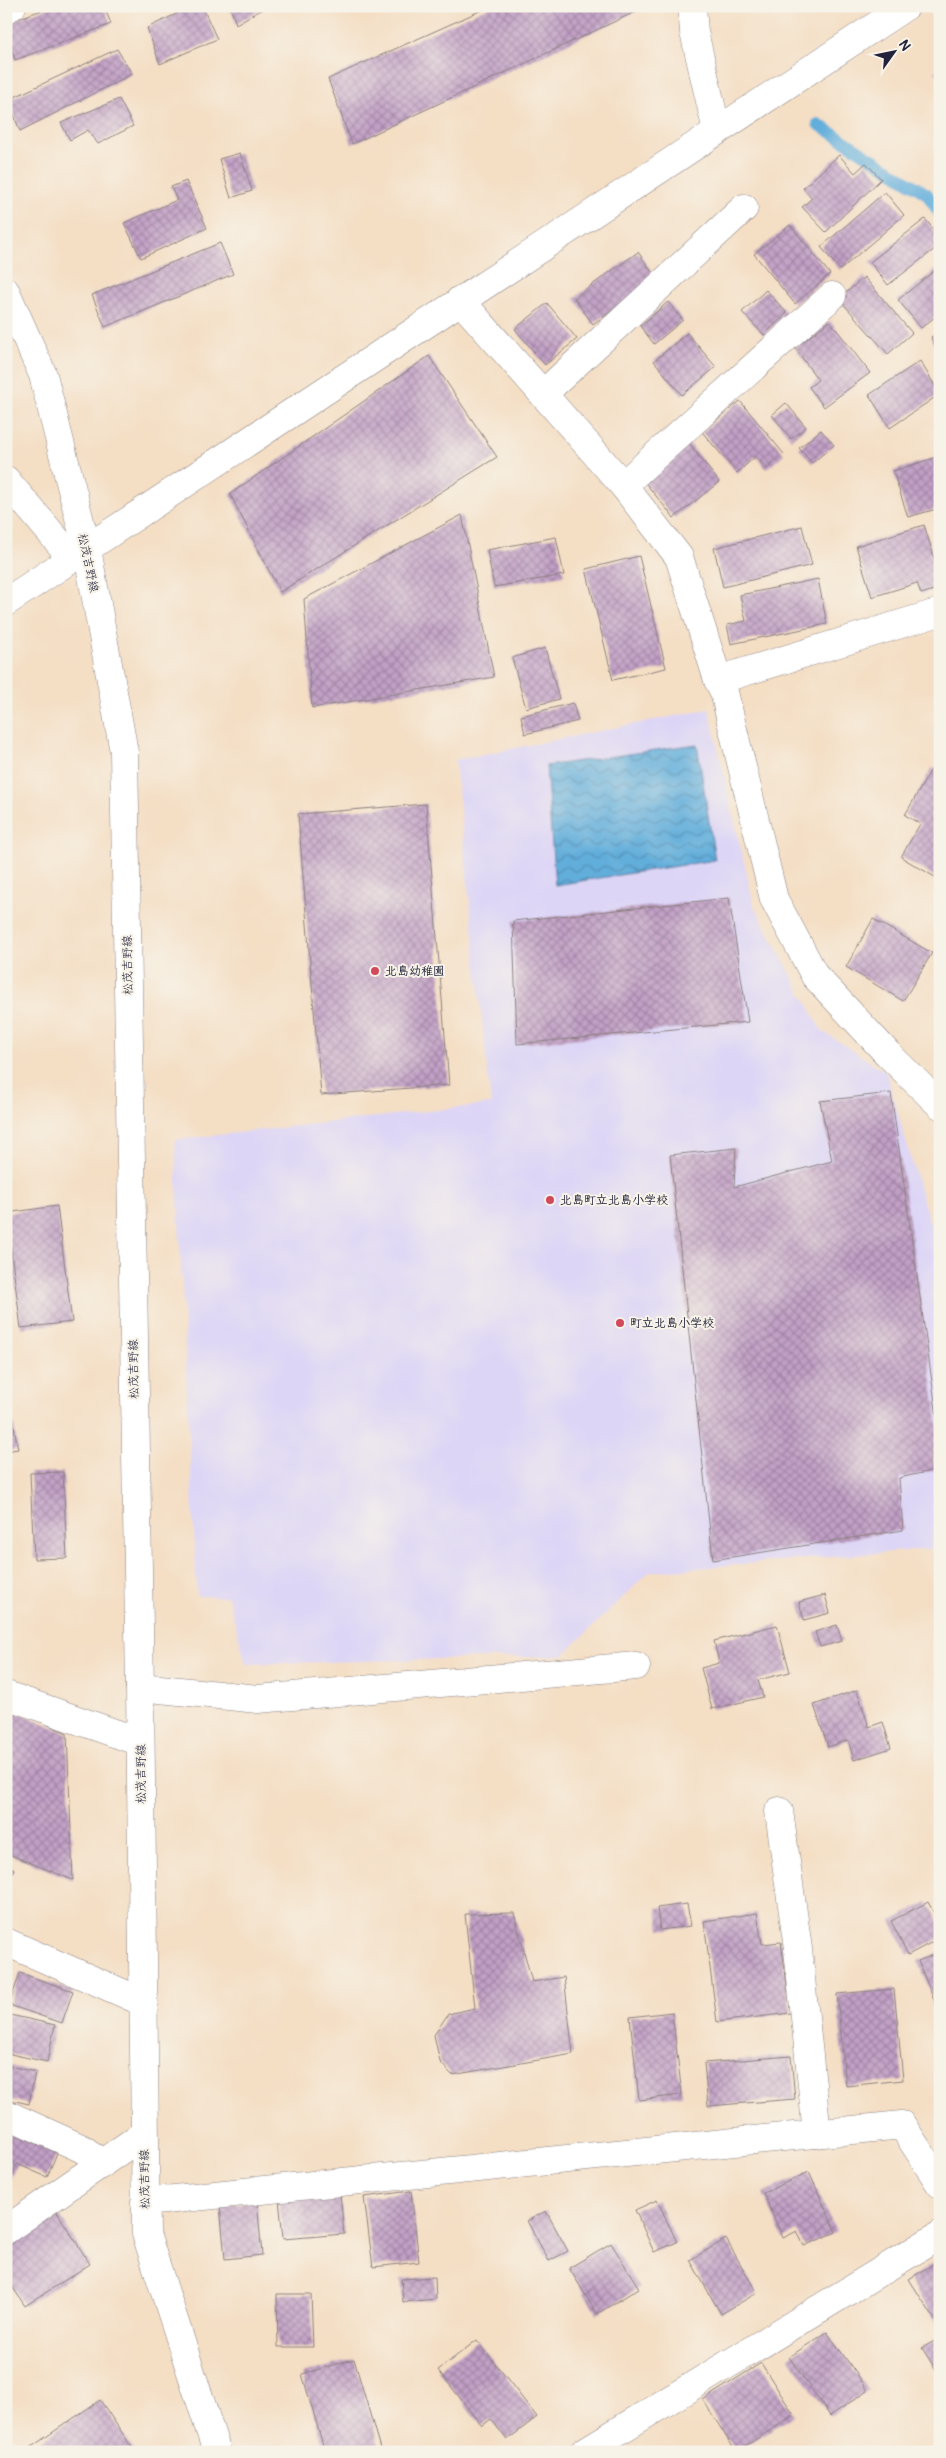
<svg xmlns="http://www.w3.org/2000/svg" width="946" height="2458" viewBox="0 0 946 2458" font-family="Pangolin,'Klee One',sans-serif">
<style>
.built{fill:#ddd5f6}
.water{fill:url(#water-waves);stroke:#42688b}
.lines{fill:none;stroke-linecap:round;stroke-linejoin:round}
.stream{stroke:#62aedb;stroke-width:12}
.building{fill:url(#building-cross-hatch)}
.minor-casing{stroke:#8b8080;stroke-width:29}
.major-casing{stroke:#8b8080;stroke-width:29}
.minor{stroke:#fff;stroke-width:28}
.major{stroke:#fff;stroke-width:28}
.poi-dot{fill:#d1495b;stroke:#f7f3e8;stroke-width:2}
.labels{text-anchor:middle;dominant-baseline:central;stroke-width:4;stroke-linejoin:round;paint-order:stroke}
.street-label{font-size:12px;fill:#22223b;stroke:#f7f3e8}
.poi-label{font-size:12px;font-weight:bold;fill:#22223b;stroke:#f7f3e8;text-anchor:start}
</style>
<defs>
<pattern id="water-waves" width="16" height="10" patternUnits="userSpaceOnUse" patternTransform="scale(1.25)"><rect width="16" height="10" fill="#62aedb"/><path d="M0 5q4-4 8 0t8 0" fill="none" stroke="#508db3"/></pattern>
<pattern id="building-cross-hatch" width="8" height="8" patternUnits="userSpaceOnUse" patternTransform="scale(1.25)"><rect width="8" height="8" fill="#c2a0c6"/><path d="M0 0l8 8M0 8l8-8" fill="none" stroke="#9d82a2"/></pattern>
</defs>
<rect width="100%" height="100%" fill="#f7f3e8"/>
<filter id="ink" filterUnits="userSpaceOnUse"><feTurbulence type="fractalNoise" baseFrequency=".02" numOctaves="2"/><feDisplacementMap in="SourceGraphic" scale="10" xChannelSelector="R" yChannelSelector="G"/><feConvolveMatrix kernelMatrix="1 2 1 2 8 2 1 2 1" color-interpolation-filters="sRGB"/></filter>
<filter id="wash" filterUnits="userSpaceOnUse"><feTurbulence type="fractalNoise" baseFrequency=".0096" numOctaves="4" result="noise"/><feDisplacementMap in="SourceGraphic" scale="20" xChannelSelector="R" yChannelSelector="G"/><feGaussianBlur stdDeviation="1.12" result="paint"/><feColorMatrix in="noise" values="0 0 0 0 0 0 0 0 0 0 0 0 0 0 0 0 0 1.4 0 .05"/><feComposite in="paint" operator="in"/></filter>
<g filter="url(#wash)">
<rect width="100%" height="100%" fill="#f4dec4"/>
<polygon class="built" points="709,709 754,906 822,1031 886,1072 940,1259 940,1548 649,1572 562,1656 246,1664 228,1597 197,1596 175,1140 491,1104 455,760"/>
<polygon class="water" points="697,744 715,860 555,885 546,766"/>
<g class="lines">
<polyline class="stream" points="818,124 927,194 940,214"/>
</g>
<g id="blocks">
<g class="building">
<polygon points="53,6 104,6 111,24 15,60 6,34 6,23"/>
<polygon points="193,6 202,6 217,39 160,64 147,28"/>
<polygon points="230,6 267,6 236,24"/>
<polygon points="491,6 648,6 352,144 328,79"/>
<polygon points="117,49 132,74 20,131 8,100"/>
<polygon points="940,66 940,76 935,72"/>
<polygon points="119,99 133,126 98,144 88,130 70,140 61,123"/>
<polygon points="240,153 252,191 231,198 219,159"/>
<polygon points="839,155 855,173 866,163 881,179 826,232 802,207 812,198 803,188"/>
<polygon points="186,181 207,228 141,258 124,223 177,200 171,187"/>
<polygon points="885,192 904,215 840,270 821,247"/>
<polygon points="925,219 940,237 940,245 888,285 870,262"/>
<polygon points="790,225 830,274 795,304 754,254"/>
<polygon points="220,243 233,274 105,327 92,295"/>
<polygon points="638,252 657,279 593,324 574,298"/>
<polygon points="940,266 940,313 921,328 898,300"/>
<polygon points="864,277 912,333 888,354 839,299"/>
<polygon points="766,290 787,313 764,335 742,312"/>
<polygon points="668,302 683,320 654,344 640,326"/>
<polygon points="547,303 577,339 545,365 515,329"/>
<polygon points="830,321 870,373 824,407 809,387 818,380 795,348"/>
<polygon points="687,333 716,367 682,395 654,361"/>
<polygon points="940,333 940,358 931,337"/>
<polygon points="429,356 497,457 280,592 230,494"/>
<polygon points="920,361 940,394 890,428 869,395"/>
<polygon points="740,401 784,454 767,469 756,456 737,473 702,432"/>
<polygon points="786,403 806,427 791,439 772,415"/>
<polygon points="821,430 834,445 812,463 799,448"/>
<polygon points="689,443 719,482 674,518 643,480"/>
<polygon points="940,456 940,508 908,517 893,471"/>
<polygon points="462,515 494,677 312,708 304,599"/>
<polygon points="924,525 940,576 940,588 921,594 917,583 872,597 856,546"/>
<polygon points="802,526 812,565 723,587 714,548"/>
<polygon points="556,537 564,575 494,587 487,550"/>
<polygon points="639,556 666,668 613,680 586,569"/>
<polygon points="818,579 827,624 731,644 727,625 746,621 740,595"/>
<polygon points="545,648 559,699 526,708 512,658"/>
<polygon points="573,703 578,721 525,734 521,716"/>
<polygon points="932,768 940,772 940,880 901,857 920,824 905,815"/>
<polygon points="426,804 449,1085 321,1095 298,814"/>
<polygon points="729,898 748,1022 517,1044 513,921"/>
<polygon points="873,919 932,953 903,1001 846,967"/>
<polygon points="891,1093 940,1438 940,1469 899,1478 903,1530 713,1560 670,1155 736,1148 734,1187 832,1161 820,1101"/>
<polygon points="57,1206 72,1322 21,1328 6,1213"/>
<polygon points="13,1421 18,1449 6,1451 6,1423"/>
<polygon points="63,1472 67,1558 34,1559 30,1473"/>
<polygon points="825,1595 830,1613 804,1620 799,1602"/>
<polygon points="777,1625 790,1672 758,1680 763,1697 712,1709 701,1668 719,1663 714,1641"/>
<polygon points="837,1625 842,1641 820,1647 815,1632"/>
<polygon points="857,1690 869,1727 883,1722 891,1748 854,1760 848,1740 828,1747 814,1705"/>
<polygon points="6,1707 67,1733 73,1880 6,1853"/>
<polygon points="6,1865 14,1869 6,1887"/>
<polygon points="928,1902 940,1924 940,1938 908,1955 891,1921"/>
<polygon points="687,1904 691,1926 660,1930 657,1908"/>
<polygon points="514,1913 532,1982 564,1977 573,2054 452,2075 440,2062 434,2035 448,2014 475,2008 465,1914"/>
<polygon points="757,1913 762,1944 781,1942 791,2013 717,2022 704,1921"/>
<polygon points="940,1952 940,2015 918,1961"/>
<polygon points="20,1973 73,1991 62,2023 9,2005"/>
<polygon points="894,1989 903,2080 846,2086 837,1994"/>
<polygon points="672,2012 682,2095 639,2100 630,2017"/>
<polygon points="6,2014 55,2025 47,2062 6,2053"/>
<polygon points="791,2056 795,2099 708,2106 704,2063"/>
<polygon points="6,2065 35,2072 29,2104 6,2099"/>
<polygon points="6,2130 57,2153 47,2177 17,2164 6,2187"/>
<polygon points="809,2172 836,2232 804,2246 797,2231 783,2238 763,2193"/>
<polygon points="411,2191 419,2262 373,2267 364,2197"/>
<polygon points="340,2193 344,2234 283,2239 279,2199"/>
<polygon points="657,2200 677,2242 654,2252 635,2210"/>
<polygon points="257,2201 262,2255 225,2259 220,2205"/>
<polygon points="546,2211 568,2251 549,2261 527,2221"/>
<polygon points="57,2212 90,2264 25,2306 6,2277 6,2244"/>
<polygon points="726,2239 757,2293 721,2314 690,2260"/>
<polygon points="611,2243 639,2288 597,2314 569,2268"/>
<polygon points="940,2260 940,2328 909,2279"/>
<polygon points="435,2277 436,2299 403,2302 401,2279"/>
<polygon points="277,2294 311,2294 313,2347 278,2347"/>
<polygon points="827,2332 868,2390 830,2416 789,2357"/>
<polygon points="940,2338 940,2376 922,2348"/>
<polygon points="477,2340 537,2417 507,2440 491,2419 482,2426 438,2370"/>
<polygon points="354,2359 381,2452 325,2452 302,2374"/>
<polygon points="761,2363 794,2415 736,2452 703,2400"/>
<polygon points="100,2400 135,2452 24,2452"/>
</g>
</g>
</g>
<g filter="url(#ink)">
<use href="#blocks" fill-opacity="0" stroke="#8b8080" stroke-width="1"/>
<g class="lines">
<defs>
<g id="minor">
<polyline points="692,6 694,32 717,131"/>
<polyline points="6,9 12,6"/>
<polyline points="460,300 623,485 679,557 718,680 724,692 774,899 815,976 888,1054 940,1105"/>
<polyline points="543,394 744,208"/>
<polyline points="6,480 72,558"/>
<polyline points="623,485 832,296"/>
<polyline points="6,602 906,6"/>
<polyline points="718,680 940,612"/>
<polyline points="140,1687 258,1699 636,1666"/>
<polyline points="6,1695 140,1742"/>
<polyline points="779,1811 798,1949 817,2134"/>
<polyline points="6,1942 143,2002"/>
<polyline points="6,2114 83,2149 102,2164"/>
<polyline points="145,2202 902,2125 940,2184"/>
<polyline points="6,2230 144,2134"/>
<polyline points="584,2452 940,2235"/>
</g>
<polyline id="major" points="6,292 43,375 87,549 124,752 140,1687 146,2234 217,2452"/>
</defs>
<use href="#minor" class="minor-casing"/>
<use href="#major" class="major-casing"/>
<use href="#minor" class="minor"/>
<use href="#major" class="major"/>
</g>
</g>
<g class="poi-dot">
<circle cx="375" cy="971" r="5"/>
<circle cx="550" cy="1200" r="5"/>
<circle cx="620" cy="1323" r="5"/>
</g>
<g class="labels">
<g class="street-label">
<text transform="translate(88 563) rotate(78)">松茂吉野線</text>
<text transform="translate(128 965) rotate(-91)">松茂吉野線</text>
<text transform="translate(134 1369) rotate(-91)">松茂吉野線</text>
<text transform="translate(141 1774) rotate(-90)">松茂吉野線</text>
<text transform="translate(145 2179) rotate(-91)">松茂吉野線</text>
</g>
<g class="poi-label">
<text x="385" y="971">北島幼稚園</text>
<text x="560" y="1200">北島町立北島小学校</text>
<text x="630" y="1323">町立北島小学校</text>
</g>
</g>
<rect width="946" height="2458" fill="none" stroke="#f7f3e8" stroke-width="25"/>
<g transform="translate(894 52) rotate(57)" stroke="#f7f3e8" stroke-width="4" paint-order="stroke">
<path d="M0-4L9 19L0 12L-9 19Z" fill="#22223b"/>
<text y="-8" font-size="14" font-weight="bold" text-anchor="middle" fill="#22223b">N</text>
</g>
</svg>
